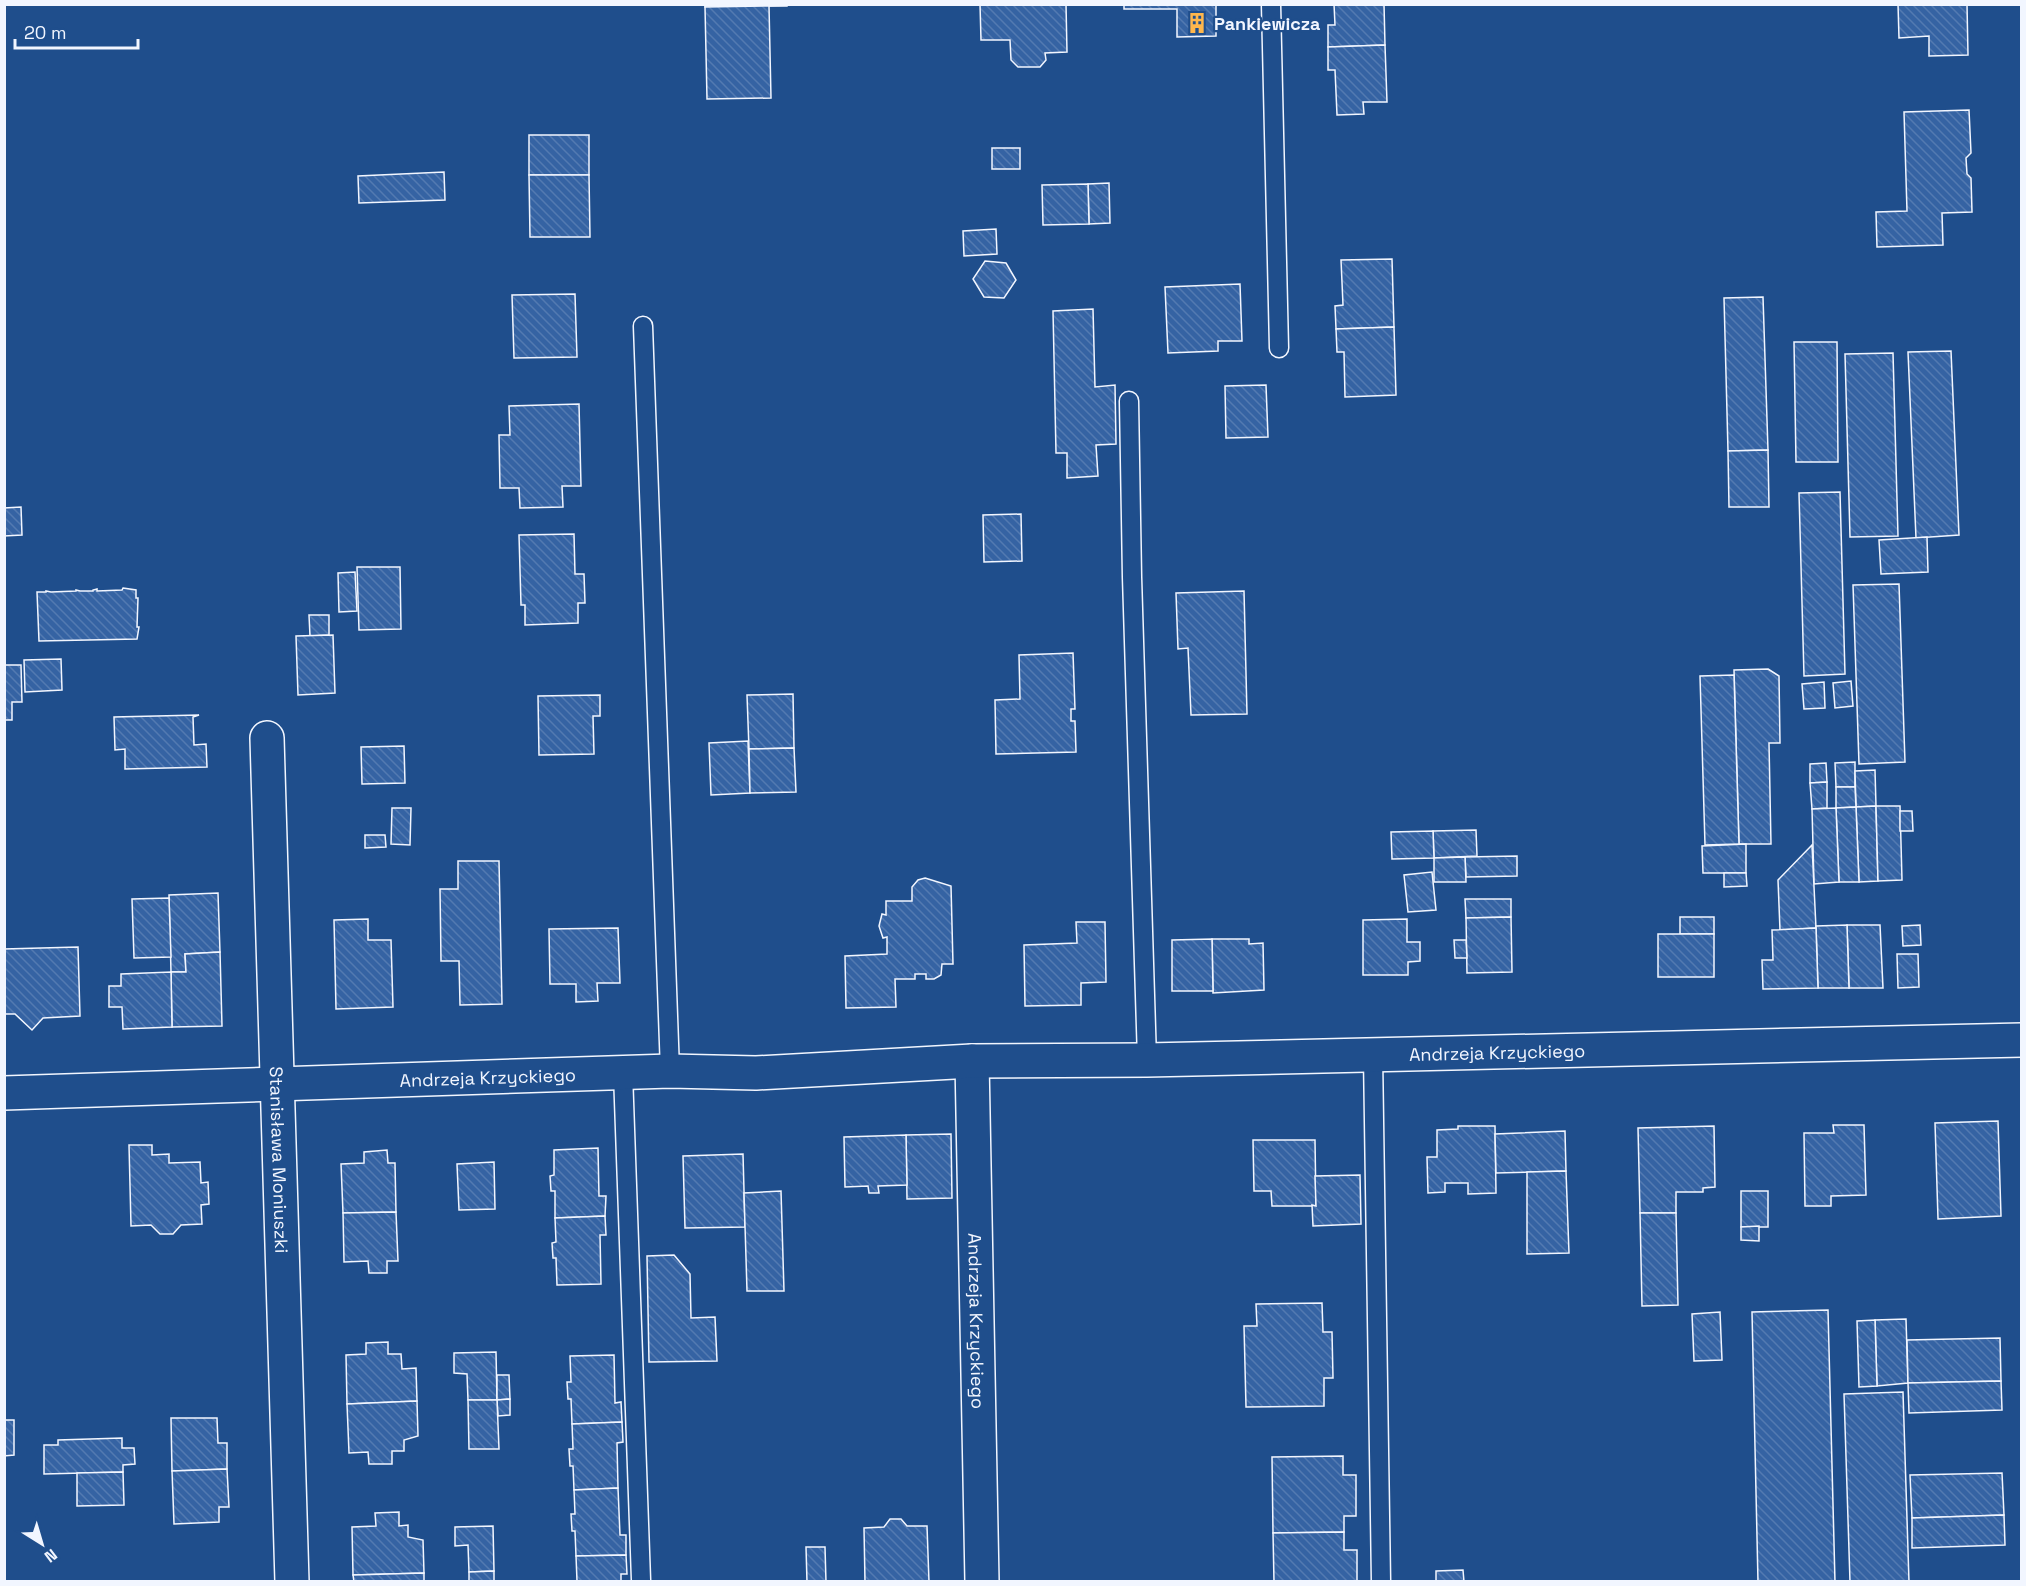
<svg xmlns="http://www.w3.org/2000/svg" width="2026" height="1586" viewBox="0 0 2026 1586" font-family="'Space Grotesk',sans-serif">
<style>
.building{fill:url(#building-back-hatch);stroke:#f2f6ff;stroke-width:1.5}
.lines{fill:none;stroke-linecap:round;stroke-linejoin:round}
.lane-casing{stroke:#f2f6ff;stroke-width:21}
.street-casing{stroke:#f2f6ff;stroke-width:36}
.lane{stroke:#1f4e8c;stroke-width:18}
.street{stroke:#1f4e8c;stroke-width:33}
.labels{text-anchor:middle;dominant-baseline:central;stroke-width:4.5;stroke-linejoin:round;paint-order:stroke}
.poi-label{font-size:18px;font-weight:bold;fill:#f2f6ff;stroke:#1f4e8c;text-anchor:start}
.street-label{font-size:18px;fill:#f2f6ff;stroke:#1f4e8c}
</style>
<defs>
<pattern id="building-back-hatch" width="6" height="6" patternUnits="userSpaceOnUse" patternTransform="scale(1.5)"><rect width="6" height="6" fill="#3563a3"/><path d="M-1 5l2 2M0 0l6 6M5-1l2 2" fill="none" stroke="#537ab1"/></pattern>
</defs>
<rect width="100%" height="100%" fill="#1f4e8c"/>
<g class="building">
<polygon points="705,4 787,4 787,6 705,7"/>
<polygon points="980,4 1066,4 1067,52 1045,53 1046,60 1040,67 1018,67 1011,60 1010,40 981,40"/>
<polygon points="1124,4 1216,4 1216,36 1177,37 1177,9 1124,9"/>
<polygon points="1334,4 1384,4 1385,45 1328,47 1328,25 1335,25"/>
<polygon points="1898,4 1967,4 1968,55 1929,56 1929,36 1899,38"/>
<polygon points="769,6 771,98 707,99 705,7"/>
<polygon points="1385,45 1387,102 1363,102 1364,114 1337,115 1335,70 1328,70 1328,47"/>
<polygon points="1969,110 1971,153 1966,158 1967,174 1971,178 1972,212 1942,213 1943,245 1877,247 1876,212 1907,211 1904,112"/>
<rect x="529" y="135" width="60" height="40"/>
<rect x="992" y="148" width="28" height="21"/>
<polygon points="444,172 445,200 359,203 358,176"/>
<polygon points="529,175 589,175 590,237 530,237"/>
<polygon points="1109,183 1110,223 1089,224 1088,184"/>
<polygon points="1088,184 1089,224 1043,225 1042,185"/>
<polygon points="996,229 997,254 964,256 963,231"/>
<polygon points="1392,259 1394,327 1336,329 1335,306 1343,305 1341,260"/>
<polygon points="985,261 1006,263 1016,280 1004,298 984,297 973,279"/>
<polygon points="1240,284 1242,341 1218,341 1218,351 1168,353 1165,287"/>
<polygon points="575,294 577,357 514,358 512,295"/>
<polygon points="1763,297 1768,450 1728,451 1724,298"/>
<polygon points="1093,309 1095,387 1115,385 1116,444 1096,445 1098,476 1067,478 1067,453 1056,453 1053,311"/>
<polygon points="1394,327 1396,395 1345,397 1344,352 1337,352 1336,329"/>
<polygon points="1794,342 1837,342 1838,462 1796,462"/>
<polygon points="1951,351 1959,535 1916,538 1908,352"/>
<polygon points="1893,353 1898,536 1850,537 1845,354"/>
<polygon points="1266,385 1268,437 1226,438 1225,386"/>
<polygon points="579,404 581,486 562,486 563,507 520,508 519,488 500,488 499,435 510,435 509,406"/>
<polygon points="1768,450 1769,507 1729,507 1728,451"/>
<polygon points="1840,492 1845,674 1804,676 1799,493"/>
<polygon points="21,507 22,535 4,536 4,508"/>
<polygon points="1021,514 1022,561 984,562 983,515"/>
<polygon points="574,534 575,574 584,574 585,603 578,603 578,623 525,625 525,605 521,605 519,535"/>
<polygon points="1927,537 1928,572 1881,574 1879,540"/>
<polygon points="357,567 400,567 401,629 359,630"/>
<polygon points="355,572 357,611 339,612 338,573"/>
<polygon points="1899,584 1905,762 1859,764 1853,585"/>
<polygon points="123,588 136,590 136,598 138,598 137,627 139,627 137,639 39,641 37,592 46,592 46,591 51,592 76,591 76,590 80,591 93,591 93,590 97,589 97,591 122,590"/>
<polygon points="1244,591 1247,714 1191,715 1188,648 1178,649 1176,593"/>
<polygon points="309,615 329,615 329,635 310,636"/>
<polygon points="333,635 335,693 298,695 296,636"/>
<polygon points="1073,653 1075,709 1071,709 1071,721 1075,721 1076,752 996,754 995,700 1020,699 1019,655"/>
<polygon points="61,659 62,690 25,692 24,660"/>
<polygon points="4,665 21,665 22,702 12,702 12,720 4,720"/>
<polygon points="1768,669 1779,676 1780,743 1769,743 1771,844 1739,844 1734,670"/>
<polygon points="1734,675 1739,844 1705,845 1700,676"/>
<polygon points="1851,681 1853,706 1835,708 1833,683"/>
<polygon points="1824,682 1825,708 1804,709 1802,684"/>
<polygon points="793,694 794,748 749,749 747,695"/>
<polygon points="600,695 600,716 593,716 594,754 539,755 538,696"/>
<polygon points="199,715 193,717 194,745 206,744 207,767 125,769 125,749 115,750 114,717"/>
<polygon points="748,741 750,793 711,795 709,743"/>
<polygon points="404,746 405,783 362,784 361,747"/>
<polygon points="794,748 796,792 750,793 749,749"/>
<polygon points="1855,762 1855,787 1836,787 1835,763"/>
<polygon points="1826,763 1827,782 1810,783 1810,764"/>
<polygon points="1875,770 1876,806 1856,807 1855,771"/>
<polygon points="1827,782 1827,808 1812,809 1810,783"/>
<polygon points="1836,787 1855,787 1856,807 1836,808"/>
<polygon points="1876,806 1878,881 1859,882 1856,807"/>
<polygon points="1876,806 1900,806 1902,880 1878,881"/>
<polygon points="1856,807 1859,882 1839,882 1836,808"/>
<polygon points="392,808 411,808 410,845 391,844"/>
<polygon points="1836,808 1839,882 1814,884 1812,809"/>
<polygon points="1900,811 1912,811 1913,831 1900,831"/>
<polygon points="1476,830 1477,856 1434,858 1433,831"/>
<polygon points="1433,831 1434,858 1392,859 1391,832"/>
<polygon points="365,835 385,835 386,847 365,848"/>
<polygon points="1746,844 1746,873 1703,873 1702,846"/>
<polygon points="1812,845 1816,928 1780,930 1778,880"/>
<polygon points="1517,856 1517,876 1466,877 1465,857"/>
<polygon points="1465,857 1466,882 1434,882 1434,858"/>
<polygon points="458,861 499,861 502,1004 460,1005 459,961 441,961 440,889 458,889"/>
<polygon points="1432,872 1436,910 1408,912 1404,875"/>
<polygon points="1724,873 1746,873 1747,886 1724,887"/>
<polygon points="925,878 951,886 953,964 942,964 941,975 934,979 926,979 926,974 915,974 915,979 895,979 896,1007 846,1008 845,956 887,954 887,937 883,938 879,926 882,914 886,915 886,901 912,901 912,887 918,880"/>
<polygon points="218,893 220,952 185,954 186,972 171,972 169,895"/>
<polygon points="169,898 171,957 134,958 132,899"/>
<polygon points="1465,899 1511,899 1511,917 1466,918"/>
<polygon points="1511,917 1512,972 1467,973 1466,918"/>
<rect x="1680" y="917" width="34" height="17"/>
<polygon points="368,919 368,940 391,940 393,1007 336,1009 334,920"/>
<polygon points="1407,919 1407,942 1420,942 1420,961 1408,962 1408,975 1363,975 1363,920"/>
<polygon points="1076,922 1105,922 1106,982 1081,983 1081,1005 1025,1006 1024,945 1077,943"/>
<polygon points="1847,925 1880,925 1883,988 1849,988"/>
<polygon points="1847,925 1849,988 1818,988 1816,926"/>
<polygon points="1920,925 1921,945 1903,946 1902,926"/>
<polygon points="618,928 620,983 597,983 598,1001 576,1002 576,984 550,984 549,929"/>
<polygon points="1816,928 1818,988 1763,989 1762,960 1773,960 1772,930"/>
<rect x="1658" y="934" width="56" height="43"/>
<polygon points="1212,939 1249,939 1249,944 1263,943 1264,990 1213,993"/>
<polygon points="1212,939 1213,991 1172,991 1172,940"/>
<polygon points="1454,940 1466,940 1467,958 1455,958"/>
<polygon points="78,947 80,1016 43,1018 32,1030 15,1014 4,1014 4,949"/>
<polygon points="220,952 222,1026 172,1027 171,972 186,972 185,954"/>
<polygon points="1897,954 1918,954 1919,987 1898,988"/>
<polygon points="171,972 172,1027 123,1029 122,1007 109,1007 109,986 121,986 121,974"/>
<polygon points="1998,1121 2001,1216 1938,1219 1935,1123"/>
<polygon points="1833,1125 1864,1125 1866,1195 1831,1196 1831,1206 1805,1206 1804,1133 1834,1133"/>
<polygon points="1458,1126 1495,1126 1496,1193 1468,1194 1468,1183 1445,1183 1445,1192 1428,1193 1427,1157 1437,1157 1437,1130 1458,1129"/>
<polygon points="1714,1126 1715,1187 1703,1188 1703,1192 1676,1192 1676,1213 1640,1213 1638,1128"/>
<polygon points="1565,1131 1566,1171 1496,1173 1495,1134"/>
<polygon points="951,1134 952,1198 907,1199 906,1135"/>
<polygon points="906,1135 907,1185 878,1186 879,1193 869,1193 868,1186 845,1187 844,1137"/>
<polygon points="1253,1140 1315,1140 1316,1206 1272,1206 1271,1191 1254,1191"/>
<polygon points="129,1145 152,1145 152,1155 169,1154 169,1163 200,1162 201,1183 208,1182 209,1204 201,1205 202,1224 181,1225 173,1234 160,1234 151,1225 131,1226"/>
<polygon points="598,1148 599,1196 606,1196 605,1216 555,1218 555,1191 551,1191 550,1176 554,1175 554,1150"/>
<polygon points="387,1150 388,1163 395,1163 396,1212 343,1213 341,1164 364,1163 364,1152"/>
<polygon points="743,1154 745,1227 685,1228 683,1156"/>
<polygon points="494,1162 495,1209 459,1210 457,1164"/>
<polygon points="1566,1171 1569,1253 1527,1254 1527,1172"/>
<polygon points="1360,1175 1361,1224 1313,1226 1312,1205 1316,1206 1315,1176"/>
<polygon points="781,1191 784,1291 747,1291 744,1193"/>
<rect x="1741" y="1191" width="27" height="36"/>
<polygon points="396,1212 398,1261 387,1261 387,1273 369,1273 368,1261 344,1262 343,1213"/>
<polygon points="1640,1213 1676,1213 1678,1305 1642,1306"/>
<polygon points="605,1216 606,1235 600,1235 601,1284 557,1285 556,1258 553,1258 552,1243 556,1242 555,1218"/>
<polygon points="1759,1226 1759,1241 1741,1240 1741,1227"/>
<polygon points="674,1255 690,1274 691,1318 715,1317 717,1361 649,1362 647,1256"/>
<polygon points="1322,1303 1323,1332 1332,1332 1333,1378 1324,1378 1324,1406 1246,1407 1244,1326 1257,1326 1256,1304"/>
<polygon points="1828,1310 1835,1582 1758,1582 1752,1312"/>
<polygon points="1720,1312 1722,1360 1694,1361 1692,1314"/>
<polygon points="1906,1319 1908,1383 1877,1386 1875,1320"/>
<polygon points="1875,1320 1877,1386 1859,1387 1857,1321"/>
<polygon points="2000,1338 2001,1381 1908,1383 1907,1340"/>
<polygon points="388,1342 388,1354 401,1354 402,1369 416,1368 417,1401 347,1404 346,1355 366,1354 366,1343"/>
<polygon points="496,1352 497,1400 468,1400 467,1374 454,1373 454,1353"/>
<polygon points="614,1355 615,1403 621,1402 622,1422 572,1424 571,1399 568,1399 567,1382 571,1382 570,1356"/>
<polygon points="497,1375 509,1375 510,1399 497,1400"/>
<polygon points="2001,1381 2002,1410 1909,1413 1908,1383"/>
<polygon points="1903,1392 1909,1582 1850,1582 1844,1394"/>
<polygon points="510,1399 510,1415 498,1416 497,1400"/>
<polygon points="468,1400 497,1400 499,1449 469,1449"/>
<polygon points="417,1401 418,1436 404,1440 404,1451 392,1451 392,1464 369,1464 368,1452 349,1453 347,1404"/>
<polygon points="171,1418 217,1418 218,1443 227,1443 227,1469 172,1471"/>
<polygon points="4,1420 14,1420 14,1455 4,1456"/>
<polygon points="622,1422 623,1442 617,1443 618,1488 574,1490 573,1466 570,1466 569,1449 573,1449 572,1424"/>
<polygon points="122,1438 122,1448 134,1448 135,1464 123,1465 123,1472 44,1474 44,1445 58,1445 58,1440"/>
<polygon points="1343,1456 1343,1475 1356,1475 1356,1516 1344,1516 1344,1532 1273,1533 1272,1457"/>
<polygon points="227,1469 229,1507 219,1507 219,1522 174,1524 172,1471"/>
<polygon points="123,1472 124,1505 77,1506 77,1473"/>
<polygon points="2002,1473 2004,1515 1912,1518 1910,1475"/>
<polygon points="618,1488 620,1535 626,1535 626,1555 576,1556 575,1531 572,1531 571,1514 575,1514 574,1490"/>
<polygon points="399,1512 399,1526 408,1525 408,1537 423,1540 424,1573 353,1575 352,1527 376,1526 375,1513"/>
<polygon points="2004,1515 2005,1545 1912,1548 1912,1518"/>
<polygon points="890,1519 901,1519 907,1526 927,1526 929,1582 865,1582 864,1528 884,1527"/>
<polygon points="493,1526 494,1571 469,1572 468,1545 455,1546 455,1527"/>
<polygon points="1344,1532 1344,1550 1357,1550 1357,1582 1274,1582 1273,1533"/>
<polygon points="806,1547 825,1547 826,1582 807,1582"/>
<polygon points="626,1555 627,1574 621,1574 621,1582 573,1582 577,1581 576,1556"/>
<polygon points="1463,1570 1464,1582 1436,1582 1436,1571"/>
<polygon points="494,1571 494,1582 469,1582 469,1572"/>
<polygon points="424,1573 424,1582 354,1582 353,1575"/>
</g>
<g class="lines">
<defs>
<g id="lane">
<polyline points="1271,4 1279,348"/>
<polyline points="643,326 670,1071"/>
<polyline points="1129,401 1132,577 1147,1060"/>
<polyline points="1373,1055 1381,1582"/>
<polyline points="623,1073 641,1580"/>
</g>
<g id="street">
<path id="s1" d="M267 738 292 1582"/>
<path id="s2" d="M972 1061 982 1582"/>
<path id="s3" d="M4 1093 670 1071 756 1073 972 1061 1147 1060 2022 1040"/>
</g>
</defs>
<use href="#lane" class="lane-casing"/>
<use href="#street" class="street-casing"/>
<use href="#lane" class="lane"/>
<use href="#street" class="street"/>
</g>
<defs>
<symbol id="building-bare" viewBox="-9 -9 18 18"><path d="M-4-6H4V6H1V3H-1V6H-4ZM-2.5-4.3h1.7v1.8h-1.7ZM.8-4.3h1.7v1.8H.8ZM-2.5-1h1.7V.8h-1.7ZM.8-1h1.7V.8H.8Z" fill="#ffb74d" stroke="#1f4e8c" stroke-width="2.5" paint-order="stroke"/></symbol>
</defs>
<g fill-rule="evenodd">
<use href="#building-bare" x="1182" y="8" width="30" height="30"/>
</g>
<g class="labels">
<g class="poi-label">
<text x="1214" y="23">Pankiewicza</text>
</g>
<g class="street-label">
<text stroke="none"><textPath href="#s3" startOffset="1494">Andrzeja Krzyckiego</textPath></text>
<text stroke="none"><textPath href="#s3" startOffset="484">Andrzeja Krzyckiego</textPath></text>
<text stroke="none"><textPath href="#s1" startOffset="422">Stanisława Moniuszki</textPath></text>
<text stroke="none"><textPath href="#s2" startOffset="260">Andrzeja Krzyckiego</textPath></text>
</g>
</g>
<rect width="2026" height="1586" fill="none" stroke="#f2f6ff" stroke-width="12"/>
<g transform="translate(42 1544) rotate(143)" stroke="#1f4e8c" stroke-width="4.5" paint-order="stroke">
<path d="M0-4.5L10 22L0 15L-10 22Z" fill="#f2f6ff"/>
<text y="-9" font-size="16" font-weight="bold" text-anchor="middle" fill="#f2f6ff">N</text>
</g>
<path d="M15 39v9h123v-9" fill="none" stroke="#f2f6ff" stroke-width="3"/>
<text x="24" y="39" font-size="18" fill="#f2f6ff" stroke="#1f4e8c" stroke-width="4.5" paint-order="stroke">20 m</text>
</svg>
